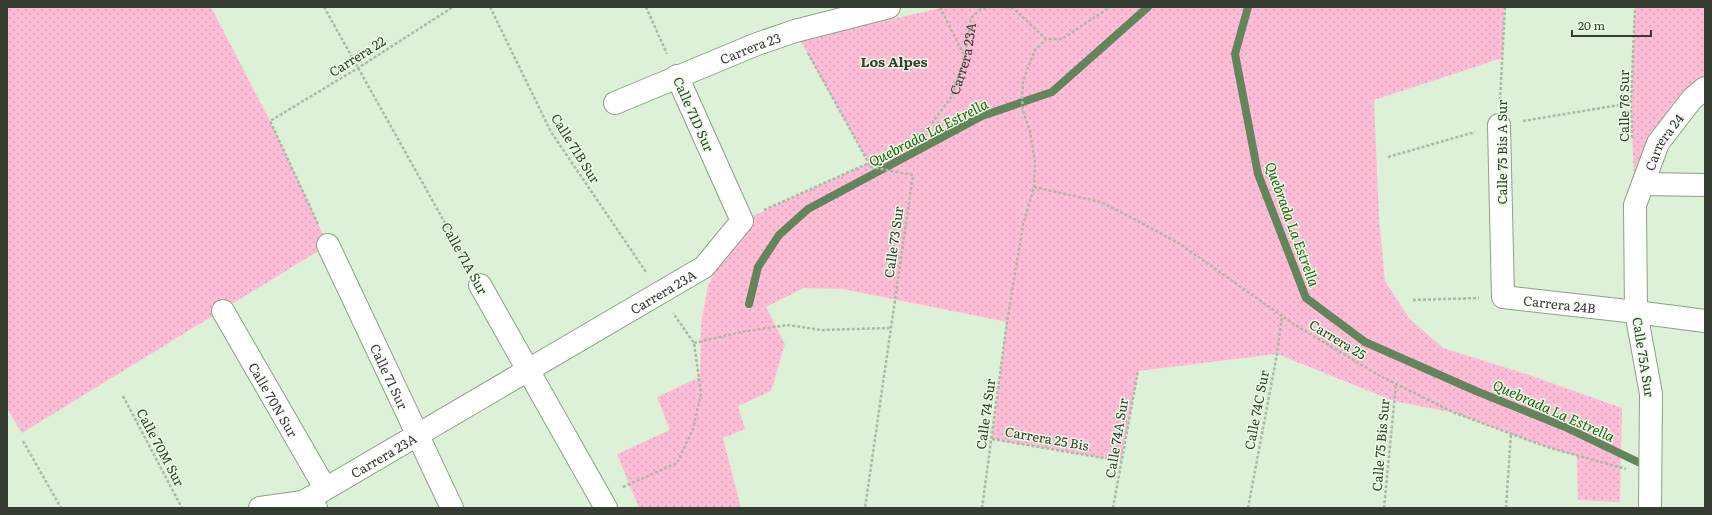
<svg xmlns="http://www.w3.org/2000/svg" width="1712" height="515" viewBox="0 0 1712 515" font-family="Literata,serif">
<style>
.grass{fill:url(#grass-dots)}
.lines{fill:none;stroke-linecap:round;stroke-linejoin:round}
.stream{stroke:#63855b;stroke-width:8}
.street-casing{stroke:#8da087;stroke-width:24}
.secondary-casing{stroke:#8da087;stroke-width:24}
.path{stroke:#a9baa5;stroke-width:2.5;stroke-dasharray:3 2;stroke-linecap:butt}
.street{stroke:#fff;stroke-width:22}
.secondary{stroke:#fff;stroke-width:22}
.labels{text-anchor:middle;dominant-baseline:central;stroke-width:3;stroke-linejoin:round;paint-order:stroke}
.street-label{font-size:13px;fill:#353d32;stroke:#e9fee4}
.neighbourhood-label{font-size:14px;font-weight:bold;fill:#353d32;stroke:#e9fee4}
.water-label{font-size:14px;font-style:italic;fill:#266012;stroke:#e9fee4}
</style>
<defs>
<pattern id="grass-dots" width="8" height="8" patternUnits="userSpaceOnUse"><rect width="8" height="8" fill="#ffbcd6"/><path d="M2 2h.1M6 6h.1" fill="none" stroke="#dba2b8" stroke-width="1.8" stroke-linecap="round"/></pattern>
</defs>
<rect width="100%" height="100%" fill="#dcf1d7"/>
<g class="grass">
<polygon points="7,7 211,7 270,121 328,245 22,433 7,409"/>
<polygon points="945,7 1505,7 1502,58 1374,100 1379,219 1385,281 1409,318 1443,348 1532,376 1622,408 1620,502 1578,500 1577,456 1547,447 1455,413 1394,401 1277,354 1138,371 1121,461 992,439 1007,322 843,289 804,288 766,307 785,344 771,391 738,406 745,429 723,438 741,508 639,508 617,454 670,430 657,397 700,377 701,325 708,285 742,221 869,163 800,40"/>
<polygon points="1635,7 1705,7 1705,88 1692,99 1635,205 1631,103"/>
</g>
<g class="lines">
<g class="stream">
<polyline points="1248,7 1235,54 1258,174 1306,298 1365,342 1476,391 1565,427 1638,462"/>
<polyline points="749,304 758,267 779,235 808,209 982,116 1052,92 1148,7"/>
</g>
<defs>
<g id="street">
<path id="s2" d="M615 103 757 44 795 31 889 7"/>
<path id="s3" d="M1499 125 1503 297 1636 312 1705 321"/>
<polyline points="1643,184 1705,185"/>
<path id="s4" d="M328 245 452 508"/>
<polyline points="480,285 606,508"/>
<path id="s5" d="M223 311 325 488"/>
<path id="s6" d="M303 502 704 267 742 221 677 76"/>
<path id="s7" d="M1650 508 1651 394 1636 312 1635 205 1658 143 1692 99 1705 88"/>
</g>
<polyline id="secondary" points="260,508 303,502 316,508"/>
</defs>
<use href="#street" class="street-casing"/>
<use href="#secondary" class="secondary-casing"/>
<g class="path">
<polyline points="324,7 468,264"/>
<polyline points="490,7 551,132 646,272"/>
<polyline points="646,7 667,54"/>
<polyline points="940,7 965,57"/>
<polyline points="1006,7 1013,8 1046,39 1062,39 1110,7"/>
<polyline points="808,53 871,167 913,175 865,508"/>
<polyline points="1500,100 1505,7"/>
<polyline points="1523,121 1631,103"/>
<polyline points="1632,138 1631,103 1635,7"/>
<polyline points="1388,157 1475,132"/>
<polyline points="1034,187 1101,202 1136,220 1180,244 1292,323 1380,376 1455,413 1547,447 1626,469"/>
<path id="s1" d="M764 210 869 163 927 130 952 96 965 57 971 18 981 9 990 7"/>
<polyline points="318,224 270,121 358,68 453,7"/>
<polyline points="1413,300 1479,298"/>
<polyline points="694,343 741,332 788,325 821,330 891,328"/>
<polyline points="123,396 182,508"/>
<polyline points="992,439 1121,461"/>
<polyline points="23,441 61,508"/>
<polyline points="623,487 677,463 693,429 701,393 694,343 673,313"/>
<polyline points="982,508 1007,322 1023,225 1034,187 1035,163 1030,131 1023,111 1022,96 1023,82 1027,70 1035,50 1046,39"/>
<polyline points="1113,508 1138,371"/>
<polyline points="1248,508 1277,354 1282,316"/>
<polyline points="1384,508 1396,384"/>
<polyline points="1506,508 1511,433"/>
</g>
<use href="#street" class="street"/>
<use href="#secondary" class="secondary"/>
</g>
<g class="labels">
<g class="street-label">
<text stroke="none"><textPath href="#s2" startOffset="146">Carrera 23</textPath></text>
<text transform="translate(357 56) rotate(-32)">Carrera 22</text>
<text stroke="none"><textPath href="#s1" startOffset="263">Carrera 23A</textPath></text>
<text transform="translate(1623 106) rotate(-90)">Calle 76 Sur</text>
<text transform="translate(694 114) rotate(66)">Calle 71D Sur</text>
<text stroke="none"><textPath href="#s7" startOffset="374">Carrera 24</textPath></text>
<text transform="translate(576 148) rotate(58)">Calle 71B Sur</text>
<text transform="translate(1501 152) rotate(-90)">Calle 75 Bis A Sur</text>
<text transform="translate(893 242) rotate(-82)">Calle 73 Sur</text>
<text transform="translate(465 258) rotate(61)">Calle 71A Sur</text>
<text stroke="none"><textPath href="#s6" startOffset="417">Carrera 23A</textPath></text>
<text stroke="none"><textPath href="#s3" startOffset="229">Carrera 24B</textPath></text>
<text transform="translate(1338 339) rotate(31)">Carrera 25</text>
<text transform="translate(1644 357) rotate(81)">Calle 75A Sur</text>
<text stroke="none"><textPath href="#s4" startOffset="145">Calle 71 Sur</textPath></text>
<text stroke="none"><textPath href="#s5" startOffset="102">Calle 70N Sur</textPath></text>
<text transform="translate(1256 410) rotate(-79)">Calle 74C Sur</text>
<text transform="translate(985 414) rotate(-82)">Calle 74 Sur</text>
<text transform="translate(1047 438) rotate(10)">Carrera 25 Bis</text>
<text transform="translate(1116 438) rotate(-80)">Calle 74A Sur</text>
<text transform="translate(1380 445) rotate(-85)">Calle 75 Bis Sur</text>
<text transform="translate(161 447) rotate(62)">Calle 70M Sur</text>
<text stroke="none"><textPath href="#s6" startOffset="93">Carrera 23A</textPath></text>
</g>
<g class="neighbourhood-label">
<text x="894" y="61">Los Alpes</text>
</g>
<g class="water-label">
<text transform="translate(928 132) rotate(-27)">Quebrada La Estrella</text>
<text transform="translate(1293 224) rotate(70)">Quebrada La Estrella</text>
<text transform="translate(1554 410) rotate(24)">Quebrada La Estrella</text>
</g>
</g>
<rect width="1712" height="515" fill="none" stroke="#353d32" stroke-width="16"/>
<path d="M1572 30v6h79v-6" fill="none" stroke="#353d32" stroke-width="2"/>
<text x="1578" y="30" font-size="12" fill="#353d32" stroke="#e9fee4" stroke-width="3" paint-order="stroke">20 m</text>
</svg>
